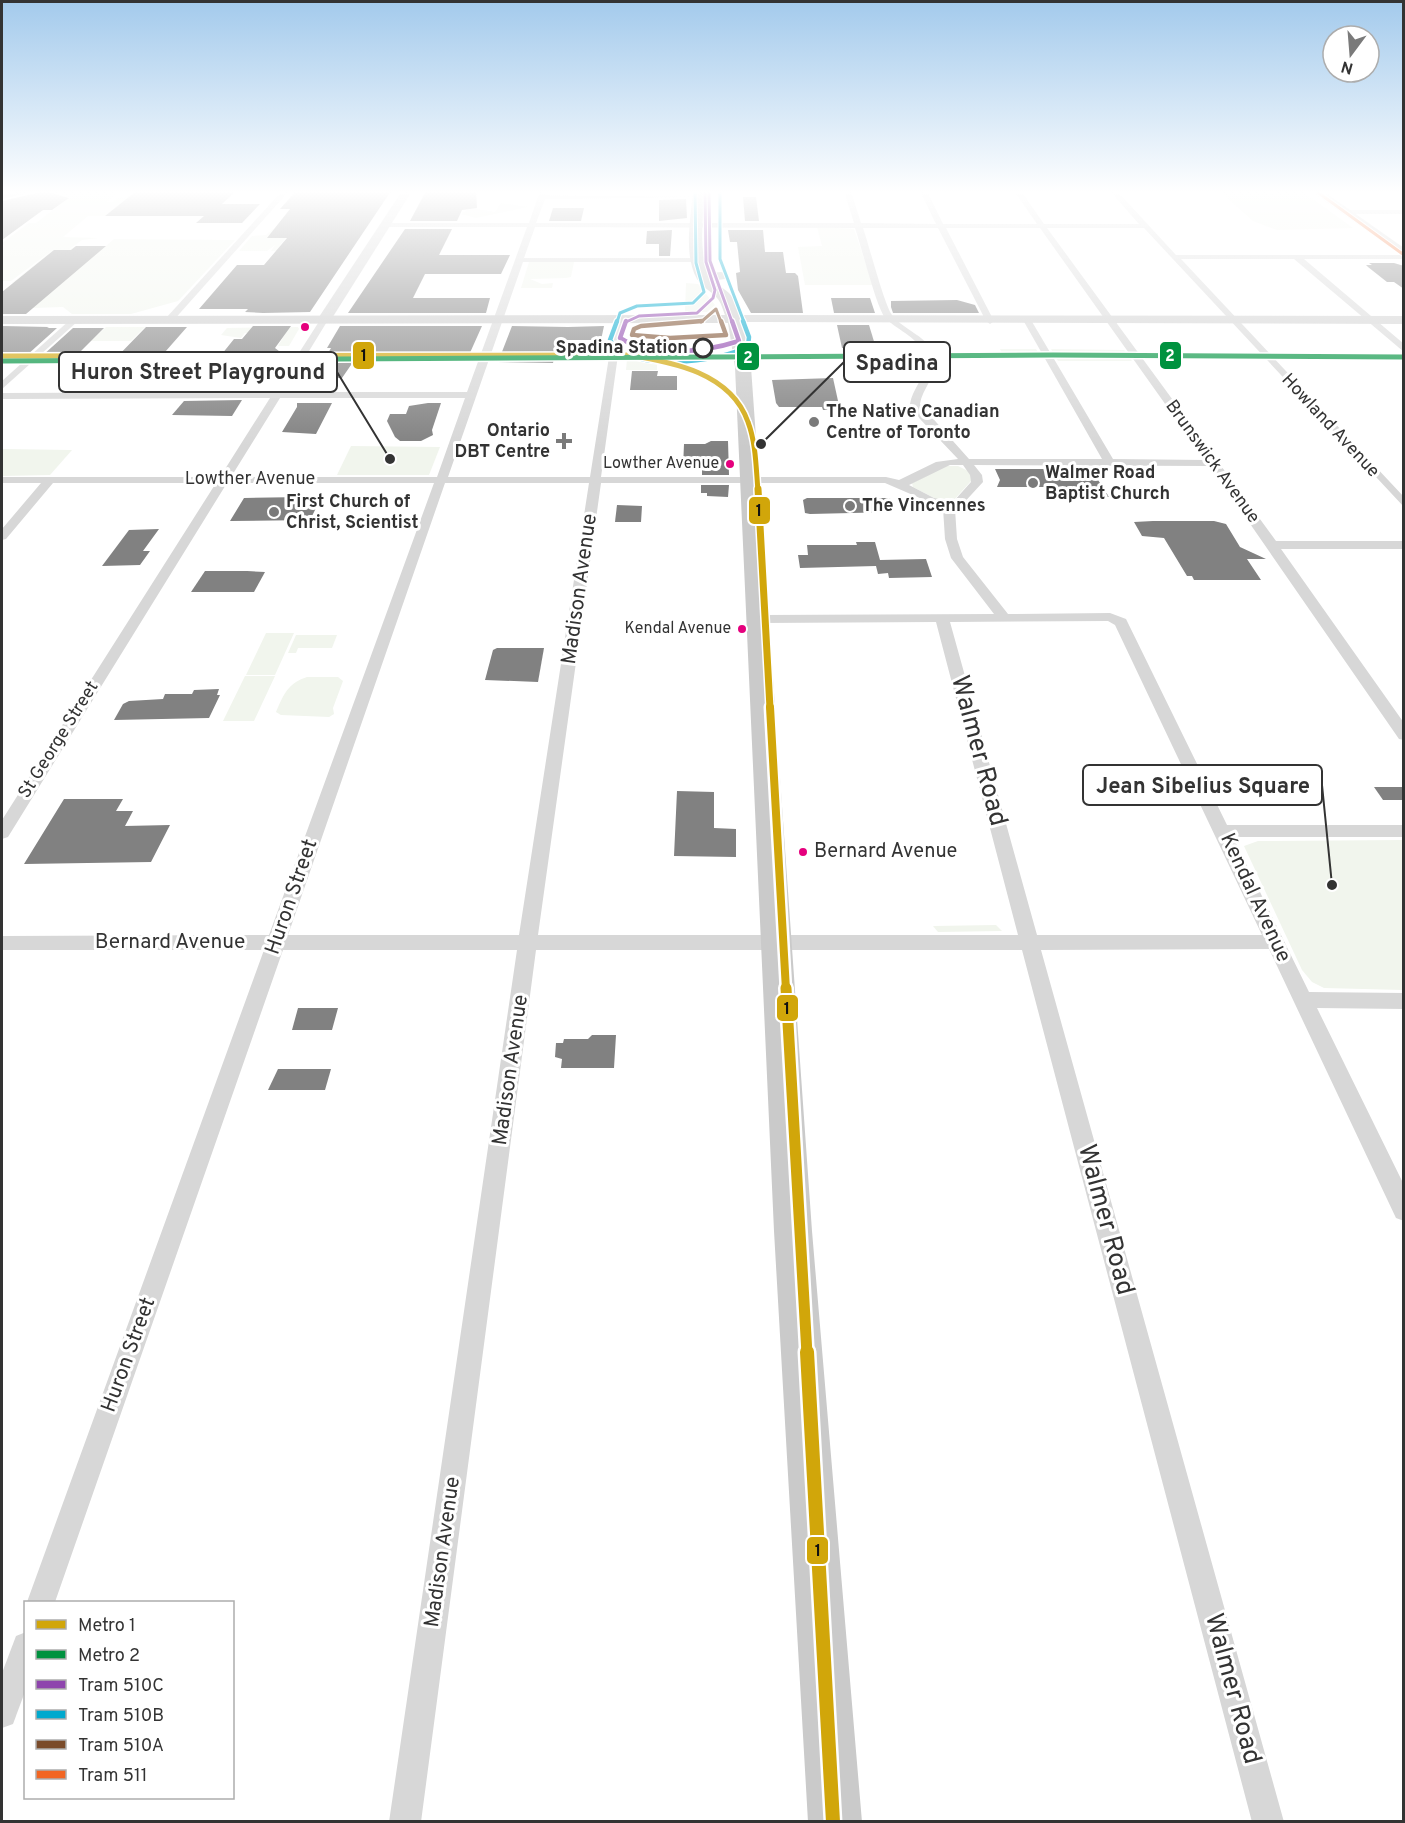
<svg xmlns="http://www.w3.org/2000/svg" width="1405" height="1823" viewBox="0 0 1405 1823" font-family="Overpass,sans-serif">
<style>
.green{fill:#f1f5ed}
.building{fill:#818181}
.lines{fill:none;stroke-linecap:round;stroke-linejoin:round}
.street{fill:#d7d7d7;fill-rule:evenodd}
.secondary{fill:#d0d0d0;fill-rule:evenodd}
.primary{fill:#cacaca;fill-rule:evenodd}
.tram-1-far1-casing{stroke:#fff;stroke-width:5}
.tram-1-casing{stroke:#fff;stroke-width:7}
.tram-2-far1-casing{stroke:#fff;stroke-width:5}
.tram-2-casing{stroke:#fff;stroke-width:7}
.tram-3-far1-casing{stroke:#fff;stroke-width:5}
.tram-3-casing{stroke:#fff;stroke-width:7}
.tram-4-casing{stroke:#fff;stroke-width:5}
.tram-1-far1{stroke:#8e44ad;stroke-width:3}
.tram-1{stroke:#8e44ad;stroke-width:4.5}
.tram-2-far1{stroke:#00a9ce;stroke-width:3}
.tram-2{stroke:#00a9ce;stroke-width:4.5}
.tram-3-far1{stroke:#7a4b2a;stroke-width:3}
.tram-3{stroke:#7a4b2a;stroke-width:4.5}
.tram-4{stroke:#f26522;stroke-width:3}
.metro-1-far4-casing{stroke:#fff;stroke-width:8}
.metro-1-far3-casing{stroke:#fff;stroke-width:10}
.metro-1-far2-casing{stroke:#fff;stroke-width:13}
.metro-1-far1-casing{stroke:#fff;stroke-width:16}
.metro-1-casing{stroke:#fff;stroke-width:19}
.metro-2-casing{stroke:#fff;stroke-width:8}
.metro-1-far4{stroke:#d1a60a;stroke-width:5}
.metro-1-far3{stroke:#d1a60a;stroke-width:7}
.metro-1-far2{stroke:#d1a60a;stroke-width:8}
.metro-1-far1{stroke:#d1a60a;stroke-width:11}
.metro-1{stroke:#d1a60a;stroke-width:14}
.metro-2{stroke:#00923f;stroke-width:5}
.bus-dot{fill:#e5007d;stroke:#fff;stroke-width:2}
.stop-dot{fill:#fff;stroke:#333;stroke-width:3}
.poi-dot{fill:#7a7a7a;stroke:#fff;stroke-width:2}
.labels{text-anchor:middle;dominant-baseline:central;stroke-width:6;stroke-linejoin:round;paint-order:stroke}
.far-bus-label{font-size:16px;fill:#333;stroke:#fff;text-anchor:end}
.far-stop-label{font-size:18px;font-weight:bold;fill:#333;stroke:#fff;text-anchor:end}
.far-poi-label{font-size:18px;font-weight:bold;fill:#333;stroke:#fff;text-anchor:start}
.far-street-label{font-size:18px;fill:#333;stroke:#fff}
.bus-label{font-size:20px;fill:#333;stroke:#fff;text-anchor:start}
.street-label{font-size:21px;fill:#333;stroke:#fff}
.near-street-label{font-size:26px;fill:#333;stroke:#fff}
.leader{fill:none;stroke:#333;stroke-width:2}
.callout-dot{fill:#333;stroke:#fff;stroke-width:2}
.callout{fill:#fff;stroke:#333;stroke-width:2}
.callout-label{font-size:22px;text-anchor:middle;font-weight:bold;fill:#333}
.line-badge{stroke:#fff;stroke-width:2}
.badge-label{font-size:16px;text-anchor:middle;font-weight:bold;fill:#fff}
.pale-badge-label{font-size:16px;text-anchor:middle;font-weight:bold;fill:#111}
</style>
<rect width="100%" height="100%" fill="#fff"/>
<g class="green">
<polygon points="49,191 118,191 107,202 113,202 118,197 131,197 105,216 88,216 63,237 98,238 82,240 68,250 76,246 106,246 114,239 235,240 178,301 131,314 72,314 63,307 32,308 62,283 12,283 54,249 11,281 2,281 2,248 4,246 2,243 29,223 36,223 70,197 47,197 56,194"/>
<polygon points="1219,191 1302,191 1353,228 1277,230 1253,221"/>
<polygon points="501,203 528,207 476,218 461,214 470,208 495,212"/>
<polygon points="817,227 854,229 873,285 805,285 798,247 822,246"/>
<polygon points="273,229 278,229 286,238 280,245 280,251 271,251 275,245 267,251 239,251 252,236 266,235"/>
<polygon points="529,262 574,262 571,277 566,278 530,279 542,284 553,283 552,288 521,288"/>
<polygon points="686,283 698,284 715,305 707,312 685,312"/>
<polygon points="106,327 145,327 131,341 91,341"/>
<polygon points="298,327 299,329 289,346 278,346 285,334 245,333 241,338 221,335 227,328"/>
<polygon points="628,349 657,349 657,370 626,370"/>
<polygon points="1000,349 1036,349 1042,359 1005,359"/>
<polygon points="1051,349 1124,350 1132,361 1058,361"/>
<polygon points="351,446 440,447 429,475 337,475"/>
<polygon points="2,449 72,450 50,475 2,476"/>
<polygon points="947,466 958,466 970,472 971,481 953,501 940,501 913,487 912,483"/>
<polygon points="266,633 294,633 275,675 246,675"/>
<polygon points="296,635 337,635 332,648 298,648 296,653 288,653"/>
<polygon points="245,676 275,676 254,721 223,721"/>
<path d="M307 677H338L343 681 333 708 334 714 329 717 281 715 276 712C284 694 288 683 307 677Z"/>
<polygon points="1403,840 1403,990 1324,988 1312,982 1302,970 1244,846 1258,841"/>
<polygon points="996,925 1002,931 938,932 933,926"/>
</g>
<g class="building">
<polygon points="45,191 69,198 52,210 43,210 2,240 2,201"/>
<polygon points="236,191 222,204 260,204 242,223 196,223 204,216 105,216 135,192"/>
<polygon points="296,191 391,191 310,312 263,313 245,312 248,309 199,309 237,265 264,265 287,238 267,238 290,209 280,209"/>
<polygon points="426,191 476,191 477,208 462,210 457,221 410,221"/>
<polygon points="743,197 756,197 759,221 745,221"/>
<polygon points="686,199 687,218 659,221 659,200"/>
<polygon points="553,208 584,208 581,221 549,221"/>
<polygon points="405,229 452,229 439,255 510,255 501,274 425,274 413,298 490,298 486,313 348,313"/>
<polygon points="672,230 670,256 659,256 659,244 646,244 647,231"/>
<polygon points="728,230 763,230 765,252 783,252 786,273 795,273 798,276 803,313 751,313 738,290 736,273 740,272 737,242 730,242"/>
<polygon points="76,246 106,246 26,314 2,314 2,292 54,250 71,250"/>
<polygon points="1369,263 1394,263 1404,266 1404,289 1394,282 1387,282 1368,267 1366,265 1372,265"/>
<polygon points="831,298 870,298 875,313 834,313"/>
<polygon points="957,300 975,305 979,313 893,313 891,307 891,301"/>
<polygon points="837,325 869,325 876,348 842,348"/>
<polygon points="2,326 49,327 47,328 57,328 26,356 2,356"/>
<polygon points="253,326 291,326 275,348 288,358 279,364 271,379 262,379 262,389 193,390 234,339 242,339"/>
<polygon points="340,326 482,326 469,355 360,352 342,378 314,378 331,348 327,348"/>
<polygon points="512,326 568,327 604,326 601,340 559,340 553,363 498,362"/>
<polygon points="146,327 187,327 158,360 182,360 161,386 107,386 129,361 112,362"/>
<polygon points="73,328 104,328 70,362 44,364 49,356 42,356"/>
<polygon points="632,371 658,371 657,376 677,376 677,390 630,390"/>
<polygon points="833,378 840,410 823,410 822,407 779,407 776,403 772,380"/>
<polygon points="242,400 232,416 172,415 184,401"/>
<polygon points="297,403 332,403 316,434 282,432 297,407"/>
<polygon points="428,403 441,403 432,430 433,435 421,441 400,441 395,437 387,421 390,414 406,414 409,406"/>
<polygon points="711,441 728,441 729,475 702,475 702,468 683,468 684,444 705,444"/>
<polygon points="995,469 1091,469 1109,497 1079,497 1074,487 997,487 1000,480"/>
<polygon points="701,485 729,485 728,497 707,496 707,493 701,493"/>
<polygon points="304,497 302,502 319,502 310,520 230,521 244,498"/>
<polygon points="807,498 890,498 893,512 810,514 805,513 803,500"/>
<polygon points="617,505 642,506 641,522 615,522"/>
<polygon points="1153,521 1214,521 1226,524 1240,547 1266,559 1247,559 1261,580 1194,580 1192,576 1187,576 1164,538 1142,536 1134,522"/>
<polygon points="159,529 143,551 150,551 140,565 102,566 129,530"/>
<polygon points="856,542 875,542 880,560 926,559 932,577 889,578 888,573 878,574 876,566 800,568 798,555 808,555 807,545 857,545"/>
<polygon points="205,571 247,571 265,572 254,592 191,592"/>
<polygon points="497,648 544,648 538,682 485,680 493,650"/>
<polygon points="219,689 217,695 220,695 209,718 114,720 123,704 129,701 163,699 165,694 192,694 194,690"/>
<polygon points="1374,787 1404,787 1404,800 1383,800"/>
<polygon points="677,791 714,792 714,828 736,829 736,857 674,856"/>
<polygon points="64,799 123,799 116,811 133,811 125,826 170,825 151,862 24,864"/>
<polygon points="298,1008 338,1008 332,1030 292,1030"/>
<polygon points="592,1035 616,1035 614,1068 561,1068 562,1059 555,1057 556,1043 563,1043 564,1039 588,1039"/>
<polygon points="278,1069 331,1069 325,1090 268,1090"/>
</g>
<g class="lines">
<g class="street">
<polygon points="282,191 289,191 172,322 166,322 166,318"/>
<path d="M540 191H547L546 195 702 197 545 199 536 223H854L844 191H851L861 223 936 224 920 191H927L943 224H1037L1014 191H1021L1044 224H1139L1110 191H1117L1176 255H1404V259H1304L1404 344V352L1294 259H1181L1404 497V507L1144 228H1047L1276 541H1404V549H1281L1404 723V740L1399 739 1210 466 974 465 982 475 983 482 960 507 955 509 957 539 963 557 1008 614 1110 613 1126 619 1227 825H1404V837H1233L1309 992 1404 993V1009L1317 1008 1404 1185V1221L1396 1218 1269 949 1041 950 1284 1822H1252L1022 950H536L421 1822H389L517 950H283L55 1602H27L264 950H2V936L269 935 434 483H227L8 837 2 839V820L216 483H53L6 539 2 540V529L41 483H2V477H220L270 398 2 399V393L274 392 320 320 324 317 328 320 284 392H467L527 227H385L381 225 385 223H529ZM535 227 855 228C861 245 877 310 886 319 898 330 922 340 925 357 929 374 912 388 910 404L920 419 958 459 936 462 899 480 886 477H601L623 319 619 316 615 319 590 477H448L523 262H698L702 260 698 258H524ZM863 228H938L986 321 990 324 994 321 946 228H1040L1205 460 1113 459 1031 320 1027 317 1023 320 1102 459H969L920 404C922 388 939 374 935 357 929 336 904 331 892 315 884 304 869 245 863 228ZM280 398H465L437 477H231ZM950 465H963L970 475 971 482 953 502 934 498 909 485ZM445 483H589L519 935H288ZM601 483H885L943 508 945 539 951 558 994 614 759 615 752 619 759 623 936 622 1018 935H538ZM1108 621 1115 625 1262 935H1037L950 622Z"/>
<polygon points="1341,210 1404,210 1404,214 1344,214"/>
<polygon points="71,319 78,321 2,389 2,381"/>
<polygon points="26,1632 26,1689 13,1724 2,1728 2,1673 16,1636"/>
</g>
<g class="secondary">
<polygon points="402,191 412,191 329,323 319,323 317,320"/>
<polygon points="1311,191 1323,191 1404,248 1404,257"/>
<polygon points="721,272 725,273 725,279 703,282 697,278 703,274"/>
<polygon points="736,315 1404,316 1404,324 731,322 731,316"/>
</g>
<g class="primary">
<polygon points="29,191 28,193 2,199 2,193"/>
<path d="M693 191H705C703 218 698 249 709 275 714 285 722 286 729 293 746 312 748 342 751 367L812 1231 862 1822H808L774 1231 735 367 728 323 2 324V316L725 315C723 310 721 302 717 298 711 291 703 288 697 279 683 254 691 218 693 191Z"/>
</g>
<defs>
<g id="tram-1-far1">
<polyline points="709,191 710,261 732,322"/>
<polyline points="626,322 639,316 697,313 713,298 715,290 706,262 705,191"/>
</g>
<path id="tram-1" d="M626 321 620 338C651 358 705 352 739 341L732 321"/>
<g id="tram-2-far1">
<polyline points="720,191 720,259 744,322"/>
<polyline points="617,322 620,313 637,306 693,303 704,292 696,263 695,191"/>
</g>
<path id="tram-2" d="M617 321 610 340C627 373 721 363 748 346L749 337 743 321"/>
<polyline id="tram-3-far1" points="701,322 716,309 721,322"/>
<polyline id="tram-3" points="702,321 641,326 634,329 632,335 670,338 726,335 721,321"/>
<polyline id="tram-4" points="1316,191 1404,255"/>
</defs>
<use href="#tram-1-far1" class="tram-1-far1-casing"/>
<use href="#tram-1" class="tram-1-casing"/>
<use href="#tram-2-far1" class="tram-2-far1-casing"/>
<use href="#tram-2" class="tram-2-casing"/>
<use href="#tram-3-far1" class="tram-3-far1-casing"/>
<use href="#tram-3" class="tram-3-casing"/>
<use href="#tram-4" class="tram-4-casing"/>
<use href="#tram-1-far1" class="tram-1-far1"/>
<use href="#tram-1" class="tram-1"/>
<use href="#tram-2-far1" class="tram-2-far1"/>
<use href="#tram-2" class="tram-2"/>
<use href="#tram-3-far1" class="tram-3-far1"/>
<use href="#tram-3" class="tram-3"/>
<use href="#tram-4" class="tram-4"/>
<defs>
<path id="metro-1-far4" d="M2 356 628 355C673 362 731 373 748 422 756 443 756 468 758 491"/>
<polyline id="metro-1-far3" points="758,489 770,708"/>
<polyline id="metro-1-far2" points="770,707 786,990"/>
<polyline id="metro-1-far1" points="786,988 807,1354"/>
<polyline id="metro-1" points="807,1352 833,1822"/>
<polyline id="metro-2" points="2,361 1053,355 1404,357"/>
</defs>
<use href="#metro-1-far4" class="metro-1-far4-casing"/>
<use href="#metro-1-far3" class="metro-1-far3-casing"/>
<use href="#metro-1-far2" class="metro-1-far2-casing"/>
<use href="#metro-1-far1" class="metro-1-far1-casing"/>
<use href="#metro-1" class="metro-1-casing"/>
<use href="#metro-2" class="metro-2-casing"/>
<use href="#metro-1-far4" class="metro-1-far4"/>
<use href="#metro-1-far3" class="metro-1-far3"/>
<use href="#metro-1-far2" class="metro-1-far2"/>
<use href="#metro-1-far1" class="metro-1-far1"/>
<use href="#metro-1" class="metro-1"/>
<use href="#metro-2" class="metro-2"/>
</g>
<linearGradient id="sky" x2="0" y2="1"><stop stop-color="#a3caec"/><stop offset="0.43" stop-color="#fff"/><stop offset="1" stop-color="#fff" stop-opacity="0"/></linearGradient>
<rect width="1405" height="447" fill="url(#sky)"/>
<g class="bus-dot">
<circle cx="305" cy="327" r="5"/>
<circle cx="730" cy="464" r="5"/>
<circle cx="742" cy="629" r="5"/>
<circle cx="803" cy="852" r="5"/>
</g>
<circle class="stop-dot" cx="703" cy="348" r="9"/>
<g class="poi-dot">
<circle cx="814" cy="422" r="6"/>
<path d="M561 432h6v6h6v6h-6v6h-6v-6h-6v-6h6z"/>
<circle cx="1033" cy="483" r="6"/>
<circle cx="850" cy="506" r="6"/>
<circle cx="274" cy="512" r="6"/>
</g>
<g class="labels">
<g class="far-bus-label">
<text x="719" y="464">Lowther Avenue</text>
<text x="731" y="629">Kendal Avenue</text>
</g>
<g class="far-stop-label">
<text x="688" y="348">Spadina Station</text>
</g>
<g class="far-poi-label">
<text x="826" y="412">The Native Canadian<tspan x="826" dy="21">Centre of Toronto</tspan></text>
<text x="550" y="431" text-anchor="end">Ontario<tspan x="550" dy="21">DBT Centre</tspan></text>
<text x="1045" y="473">Walmer Road<tspan x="1045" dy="21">Baptist Church</tspan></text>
<text x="286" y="502">First Church of<tspan x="286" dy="21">Christ, Scientist</tspan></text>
<text x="862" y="506">The Vincennes</text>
</g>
<g class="far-street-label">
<text transform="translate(1330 426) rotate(47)">Howland Avenue</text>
<text transform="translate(1212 462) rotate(54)">Brunswick Avenue</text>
<text x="250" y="479">Lowther Avenue</text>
<text transform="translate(59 740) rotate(-58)">St George Street</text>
</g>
<g class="bus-label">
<text x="814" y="852">Bernard Avenue</text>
</g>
<g class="street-label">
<text transform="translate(580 589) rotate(-82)">Madison Avenue</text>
<text transform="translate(292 897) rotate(-71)">Huron Street</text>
<text transform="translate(1255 898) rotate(65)">Kendal Avenue</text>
<text x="170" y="942">Bernard Avenue</text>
<text transform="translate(511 1070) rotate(-82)">Madison Avenue</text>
<text transform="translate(129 1355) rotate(-70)">Huron Street</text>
<text transform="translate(443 1552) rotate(-82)">Madison Avenue</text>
</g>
<g class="near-street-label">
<text transform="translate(978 751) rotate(75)">Walmer Road</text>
<text transform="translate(1105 1220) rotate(75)">Walmer Road</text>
<text transform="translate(1232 1689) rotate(75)">Walmer Road</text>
</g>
</g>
<path class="leader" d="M761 444L844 362M390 459L337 372M1332 885L1322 785"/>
<g class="callout-dot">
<circle cx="761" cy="444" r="6"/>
<circle cx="390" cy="459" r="6"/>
<circle cx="1332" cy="885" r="6"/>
</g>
<g class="callout">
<rect x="844" y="342" width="106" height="40" rx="6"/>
<rect x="59" y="352" width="278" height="40" rx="6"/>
<rect x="1083" y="765" width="239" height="40" rx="6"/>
</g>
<g class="callout-label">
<text x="897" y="370">Spadina</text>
<text x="198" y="379">Huron Street Playground</text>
<text x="1203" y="793">Jean Sibelius Square</text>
</g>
<g class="line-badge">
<rect x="352" y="341" width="23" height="29" rx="6" fill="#d1a60a"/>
<rect x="1159" y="341" width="23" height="29" rx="6" fill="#00923f"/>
<rect x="736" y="342" width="24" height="29" rx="6" fill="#00923f"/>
<rect x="748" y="496" width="23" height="29" rx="6" fill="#d1a60a"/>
<rect x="776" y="994" width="23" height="28" rx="6" fill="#d1a60a"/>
<rect x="806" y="1536" width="23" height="29" rx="6" fill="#d1a60a"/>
</g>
<g class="badge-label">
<text x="1170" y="361">2</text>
<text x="748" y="363">2</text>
</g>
<g class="pale-badge-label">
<text x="364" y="361">1</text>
<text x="759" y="516">1</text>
<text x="787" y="1014">1</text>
<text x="818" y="1556">1</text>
</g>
<rect width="1405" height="1823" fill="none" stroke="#333333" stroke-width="6"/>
<rect x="24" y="1601" width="210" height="198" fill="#ffffff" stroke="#adadad" stroke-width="1.5"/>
<rect x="36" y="1620" width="30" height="9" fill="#d1a60a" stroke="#adadad" stroke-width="1.5"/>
<text x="78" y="1631" font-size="18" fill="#333333">Metro 1</text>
<rect x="36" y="1650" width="30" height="9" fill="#00923f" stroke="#adadad" stroke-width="1.5"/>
<text x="78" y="1661" font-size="18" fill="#333333">Metro 2</text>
<rect x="36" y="1680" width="30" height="9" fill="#8e44ad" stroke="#adadad" stroke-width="1.5"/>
<text x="78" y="1691" font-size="18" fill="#333333">Tram 510C</text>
<rect x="36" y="1710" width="30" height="9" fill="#00a9ce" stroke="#adadad" stroke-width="1.5"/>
<text x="78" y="1721" font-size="18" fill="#333333">Tram 510B</text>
<rect x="36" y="1740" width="30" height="9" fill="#7a4b2a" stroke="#adadad" stroke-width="1.5"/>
<text x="78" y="1751" font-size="18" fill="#333333">Tram 510A</text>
<rect x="36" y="1770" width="30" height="9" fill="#f26522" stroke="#adadad" stroke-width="1.5"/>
<text x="78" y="1781" font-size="18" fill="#333333">Tram 511</text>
<g transform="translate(1351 54) rotate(196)"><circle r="28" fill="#ffffff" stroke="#adadad" stroke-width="1.5"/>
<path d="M0-4.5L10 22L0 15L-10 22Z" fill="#7a7a7a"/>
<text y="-9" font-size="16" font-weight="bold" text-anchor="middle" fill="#333333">N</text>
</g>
</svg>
